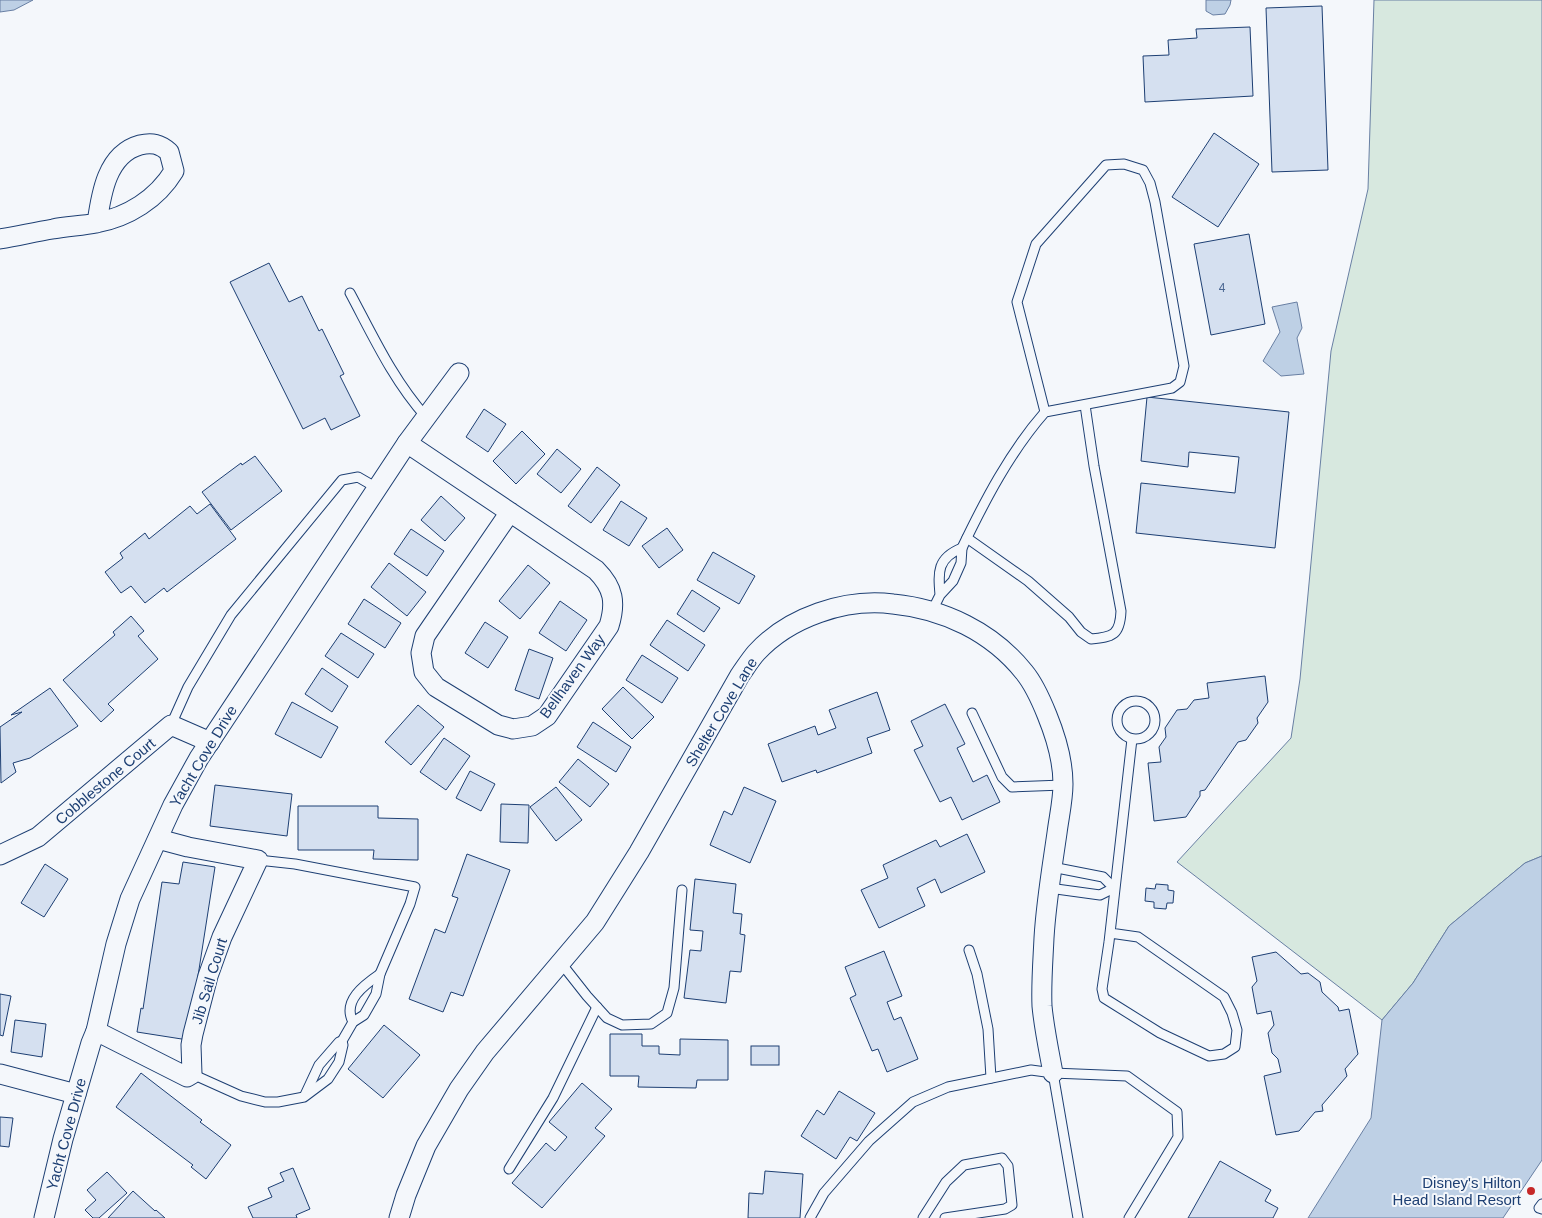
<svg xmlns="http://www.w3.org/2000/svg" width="1542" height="1218" viewBox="0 0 1542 1218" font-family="Arial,sans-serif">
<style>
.green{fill:#d7e8df;stroke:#687fa3}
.water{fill:#bed0e5;stroke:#687fa3}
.building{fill:#d5e0f0;stroke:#1d3f73}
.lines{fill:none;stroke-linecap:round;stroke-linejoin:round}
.service-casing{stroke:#1d3f73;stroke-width:11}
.minor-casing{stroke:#1d3f73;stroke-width:21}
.service{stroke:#f4f7fb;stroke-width:9}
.minor{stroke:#f4f7fb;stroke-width:19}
.poi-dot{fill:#c62828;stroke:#f4f7fb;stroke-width:2}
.labels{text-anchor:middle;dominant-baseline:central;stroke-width:4;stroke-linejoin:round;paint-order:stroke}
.number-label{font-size:12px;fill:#4b6792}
.street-label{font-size:15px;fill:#1d3f73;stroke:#f4f7fb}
.poi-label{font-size:15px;fill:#1d3f73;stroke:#f4f7fb;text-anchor:end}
</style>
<rect width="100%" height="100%" fill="#f4f7fb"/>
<polygon class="green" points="1374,0 1542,0 1542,856 1525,863 1449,926 1413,983 1382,1020 1177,862 1291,738 1300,679 1331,351 1368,189"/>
<g class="water">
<polygon points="0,0 33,0 14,10 0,12"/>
<polygon points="1206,0 1231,0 1230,5 1225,14 1213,15 1206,11"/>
<polygon points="1297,302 1302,328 1297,338 1304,374 1281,376 1263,361 1280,332 1272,307"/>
<polygon points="1542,856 1542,1160 1503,1218 1308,1218 1371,1118 1382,1020 1413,983 1449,926 1525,863"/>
</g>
<g class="building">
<polygon points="1322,6 1328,170 1272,172 1266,8"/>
<polygon points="1250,27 1253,96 1145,102 1143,56 1169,55 1168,40 1197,38 1196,29"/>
<polygon points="1214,133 1259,164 1218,227 1172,197"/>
<polygon points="1249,234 1265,324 1211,335 1194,244"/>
<polygon points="269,263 289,302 302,296 319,331 322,329 344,374 340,376 360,416 331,430 325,418 303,429 230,282"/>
<polygon points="1147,397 1289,412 1275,548 1136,533 1141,483 1235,493 1239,457 1189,452 1188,467 1141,461"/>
<polygon points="484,409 506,424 488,452 466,437"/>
<polygon points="522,431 545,454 516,484 493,461"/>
<polygon points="557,449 581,469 561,493 537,474"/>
<polygon points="255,456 282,491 231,530 202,492 241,463 242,465"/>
<polygon points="597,467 620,485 591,523 568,506"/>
<polygon points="441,496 465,518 445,541 421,520"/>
<polygon points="621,501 647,518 629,546 603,530"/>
<polygon points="210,504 236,539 167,592 164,588 145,603 131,586 121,593 105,572 123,558 120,553 145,533 149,539 190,506 197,514"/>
<polygon points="667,528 683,550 659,568 642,546"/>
<polygon points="411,529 444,551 427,576 394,554"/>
<polygon points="713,552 755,576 739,604 697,580"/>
<polygon points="389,563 426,592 407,616 371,587"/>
<polygon points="528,565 550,583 520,619 499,601"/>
<polygon points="692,590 720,608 704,632 677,614"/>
<polygon points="364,599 401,623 385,648 348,624"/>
<polygon points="560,601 587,620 566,651 539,633"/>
<polygon points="131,616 144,631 138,636 158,659 108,704 114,710 101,722 63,680 115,635 113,632"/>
<polygon points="667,620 705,645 688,671 650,645"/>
<polygon points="485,622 508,637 488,668 465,653"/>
<polygon points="341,633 374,654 358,678 325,656"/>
<polygon points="529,649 553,658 539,699 515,690"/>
<polygon points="642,655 678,678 662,703 626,680"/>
<polygon points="322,668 348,686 332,712 305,694"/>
<polygon points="1265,676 1268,702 1257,718 1258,723 1246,740 1238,742 1205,790 1200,791 1200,796 1186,817 1154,821 1148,763 1161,762 1159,747 1166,737 1165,728 1177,710 1187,709 1194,700 1209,698 1207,683"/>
<polygon points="623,687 654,717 632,739 602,709"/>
<polygon points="50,688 78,726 30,758 13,763 16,772 1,783 0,727 22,712 11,715"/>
<polygon points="877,692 890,730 867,738 872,753 817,773 816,770 782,782 768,744 815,726 818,735 836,728 829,710"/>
<polygon points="292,702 338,727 321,758 275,734"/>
<polygon points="945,704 965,744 957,748 973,782 987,775 1000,802 962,820 951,797 940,802 914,750 923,746 911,721"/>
<polygon points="418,705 444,727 411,765 385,742"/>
<polygon points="593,722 631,747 616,772 577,747"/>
<polygon points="444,738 470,756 446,790 420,772"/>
<polygon points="578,759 609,784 590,807 559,782"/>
<polygon points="470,771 495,784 481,811 456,798"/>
<polygon points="215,785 292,794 287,836 210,826"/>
<polygon points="556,787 582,820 556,841 530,807"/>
<polygon points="744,787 776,801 750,863 710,845 724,811 732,815"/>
<polygon points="501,804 529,805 528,843 500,842"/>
<polygon points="298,806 378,806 378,818 418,819 418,860 373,859 374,850 298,850"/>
<polygon points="967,834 985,872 941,893 935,879 917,888 925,906 879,928 861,890 888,878 883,865 936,840 940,847"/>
<polygon points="467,854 510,870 463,996 451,992 443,1012 409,999 435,929 445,933 458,898 452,896"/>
<polygon points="183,862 215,867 188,1040 137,1032 141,1008 143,1009 162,882 179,884"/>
<polygon points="45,864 68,879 44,917 21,903"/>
<polygon points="695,879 736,884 733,913 742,914 740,934 745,935 741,972 730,971 726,1003 684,998 690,950 701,951 703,931 690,930"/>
<polygon points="1156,884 1168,885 1168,890 1174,891 1173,903 1167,903 1166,909 1154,908 1154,902 1145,901 1146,888 1155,889"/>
<polygon points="884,951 902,996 887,1002 894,1020 901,1017 918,1059 887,1072 878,1049 872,1051 850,998 856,995 845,967"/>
<polygon points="1276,952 1301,974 1308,973 1320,982 1322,992 1338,1007 1339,1011 1349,1009 1358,1054 1345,1069 1347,1076 1322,1105 1323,1111 1315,1112 1299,1131 1276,1135 1264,1076 1281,1072 1278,1059 1272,1053 1268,1033 1274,1025 1271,1011 1257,1014 1252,987 1257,981 1252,957"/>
<polygon points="0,994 11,996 3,1036 0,1035"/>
<polygon points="15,1020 46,1024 42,1057 11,1052"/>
<polygon points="384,1025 420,1055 383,1098 348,1069"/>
<polygon points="610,1034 642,1034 642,1046 659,1046 659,1054 680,1055 680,1039 728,1040 728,1080 697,1080 696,1088 638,1087 639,1076 610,1076"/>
<rect x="751" y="1046" width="28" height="19"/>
<polygon points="141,1073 202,1120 200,1122 231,1145 206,1179 191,1167 193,1165 116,1107"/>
<polygon points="582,1083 612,1109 595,1128 605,1136 542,1208 512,1183 546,1143 555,1151 567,1137 549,1122"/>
<polygon points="839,1091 875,1113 857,1141 850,1137 836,1159 801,1136 817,1110 824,1115"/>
<polygon points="0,1117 13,1118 9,1147 0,1146"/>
<polygon points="1220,1161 1271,1190 1265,1201 1278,1208 1273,1218 1188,1218"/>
<polygon points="293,1168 310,1209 296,1215 297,1218 253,1218 248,1207 272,1197 268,1188 284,1181 280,1173"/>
<polygon points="765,1171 803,1174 800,1218 748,1218 749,1193 763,1194"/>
<polygon points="107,1172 127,1193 99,1218 93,1218 85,1210 96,1200 87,1190"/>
<polygon points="133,1191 155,1211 156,1210 165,1218 108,1218"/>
</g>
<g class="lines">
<defs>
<g id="service">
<path d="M350 293C373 336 393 380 426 417"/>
<path d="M967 538 1028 581 1069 617 1081 632 1091 639C1113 637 1120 635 1121 611L1094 466 1085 405"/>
<path d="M962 548C985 500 1010 452 1045 412L1172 388 1180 382 1184 366 1155 202 1150 183 1143 170 1124 164 1106 165 1036 244 1017 302 1045 412"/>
<path d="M932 611 940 595 953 581 961 563 962 548C937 558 938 572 940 595"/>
<circle cx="1136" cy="720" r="19"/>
<polyline points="972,713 1002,777 1012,787 1063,785"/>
<polyline points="171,725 188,687 231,615 342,480 358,477 377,488"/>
<polyline points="1049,888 1100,895 1114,888 1103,877 1052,867"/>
<polyline points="1110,933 1138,937 1224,997 1232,1013 1237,1030 1235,1047 1224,1054 1209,1056 1160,1033 1104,998 1102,989 1109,942 1132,739"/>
<polyline points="969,950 977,974 988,1029 991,1078"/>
<polyline points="561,963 587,996 607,1018 622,1025 651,1024 667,1013 674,988 682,890"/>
<path d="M353 1022C342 1001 364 985 380 974"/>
<polyline points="1053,1073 1078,1218"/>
<polyline points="192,1074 241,1096 265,1102 278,1102 304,1097 328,1079 339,1062 343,1045 342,1041 353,1022 364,1015 376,994 380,974 410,904 415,887 295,864 258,860"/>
<polyline points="305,1095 319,1065 339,1042 342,1041"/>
<polyline points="509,1169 553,1098 597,1007"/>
<polyline points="1542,1204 1539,1208 1542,1209"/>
<polyline points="810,1218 824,1193 869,1141 913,1102 948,1087 1031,1070 1053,1073 1127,1076 1177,1112 1178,1137 1129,1218"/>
<polyline points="923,1218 946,1182 964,1165 1002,1158 1008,1166 1012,1205 1005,1209 945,1218"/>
</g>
<g id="minor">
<path d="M0 239C18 236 35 232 53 229 67 226 82 226 96 223 128 217 157 199 174 171L169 152C160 144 152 142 140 145 107 154 101 194 97 223"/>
<path d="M407 443 596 570C614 588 616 603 609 626L547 716 532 726 513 729 498 725 436 687 424 672 421 653 425 636 510 512"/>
<polyline points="0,855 38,837 171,725 210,742"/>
<polyline points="96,1031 187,1077 192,1074 191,1045 193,1034 208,976 222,937 258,860 188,847 158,839"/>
<polyline points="0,1074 76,1094"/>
<polyline points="44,1218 63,1139 91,1043 96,1031 116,944 130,899 173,805 199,758 407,443 459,373"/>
<path d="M399 1218 406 1195 426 1146 459 1089 485 1052 595 922 639 852 740 675C745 668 750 660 756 653 789 617 845 598 893 604 944 609 992 632 1024 672 1034 684 1041 700 1047 715 1056 737 1063 760 1063 784 1063 800 1059 817 1057 833 1052 868 1046 903 1044 938 1043 960 1041 984 1042 1006 1044 1028 1049 1051 1053 1073"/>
</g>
</defs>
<use href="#service" class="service-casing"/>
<use href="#minor" class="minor-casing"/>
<use href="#service" class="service"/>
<use href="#minor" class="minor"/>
</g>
<circle class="poi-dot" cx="1531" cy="1191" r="5"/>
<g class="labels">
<g class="number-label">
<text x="1222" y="288">4</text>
</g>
<g class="street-label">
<text transform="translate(572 676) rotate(-54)">Bellhaven Way</text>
<text transform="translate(721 712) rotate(-59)">Shelter Cove Lane</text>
<text transform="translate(203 756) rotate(-59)">Yacht Cove Drive</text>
<text transform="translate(105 781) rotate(-40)">Cobblestone Court</text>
<text transform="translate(209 981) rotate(-73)">Jib Sail Court</text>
<text transform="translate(66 1134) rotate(-75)">Yacht Cove Drive</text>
</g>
<g class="poi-label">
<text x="1521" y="1182">Disney's Hilton<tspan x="1521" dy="17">Head Island Resort</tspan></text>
</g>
</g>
</svg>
